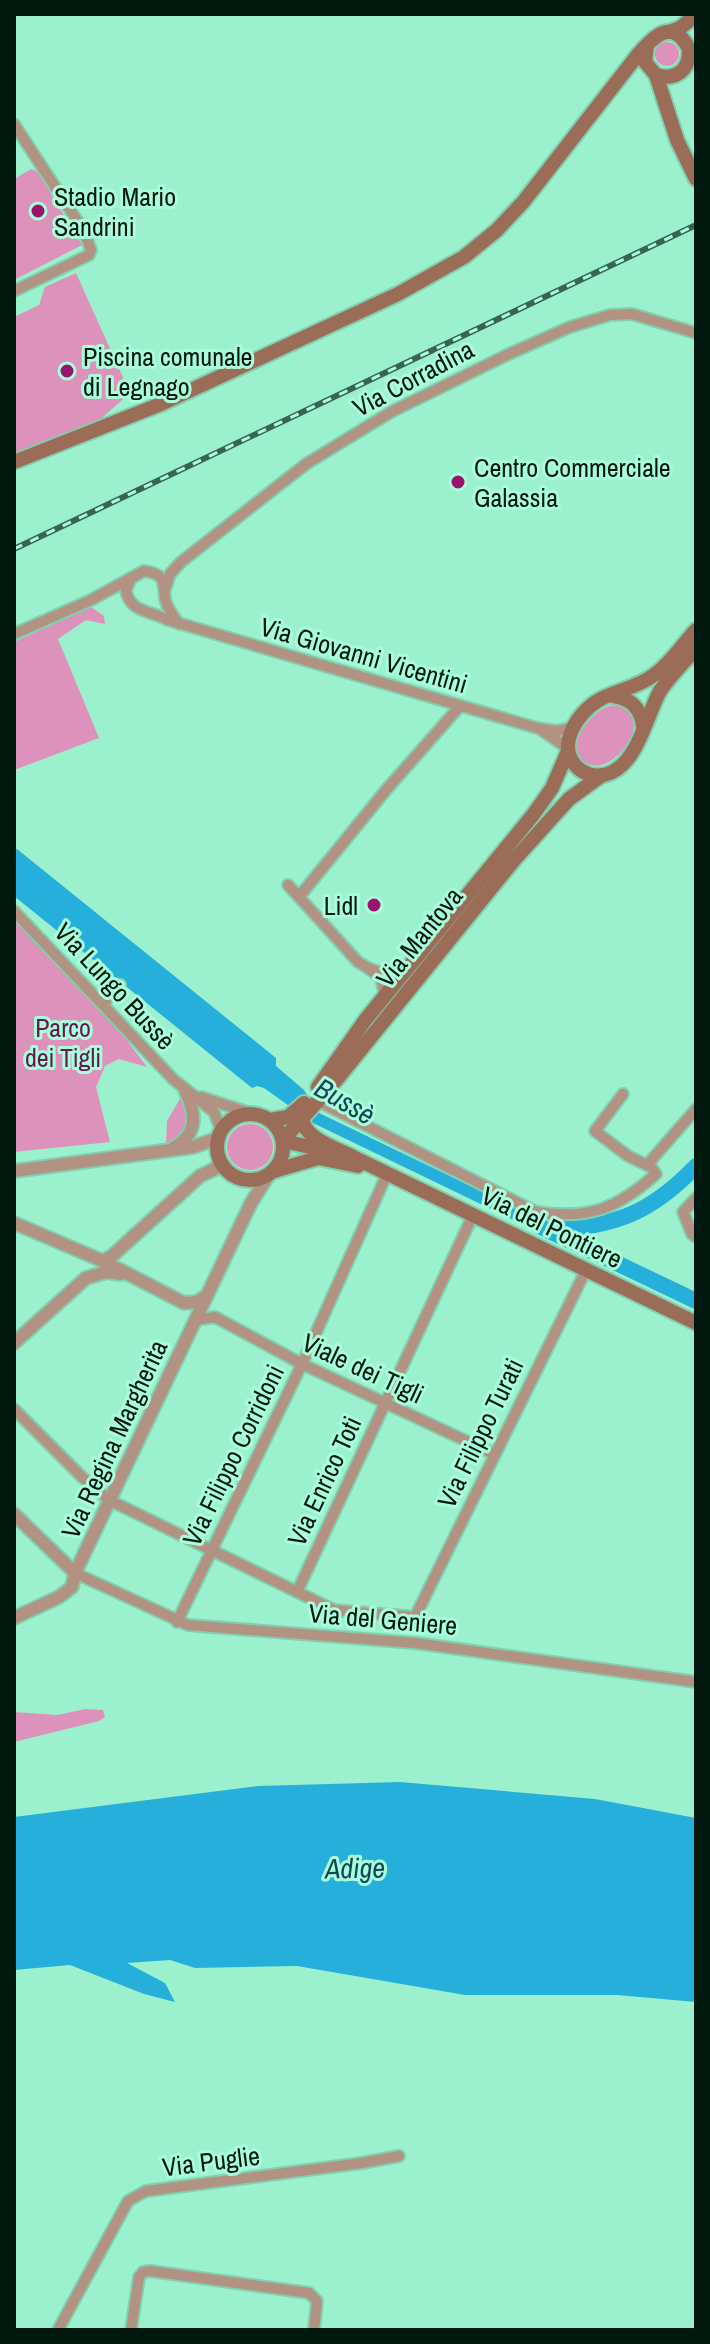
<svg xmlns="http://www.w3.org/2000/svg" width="710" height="2344" viewBox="0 0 710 2344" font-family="'Archivo Narrow',sans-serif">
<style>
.green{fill:#dd92bb}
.water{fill:#27afdb}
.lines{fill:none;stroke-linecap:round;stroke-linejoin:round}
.river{stroke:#27afdb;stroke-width:16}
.minor-casing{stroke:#82ceae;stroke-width:14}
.tertiary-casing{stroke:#82ceae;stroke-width:16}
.secondary-casing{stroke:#82ceae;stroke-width:18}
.minor{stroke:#b19283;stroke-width:10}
.tertiary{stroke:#b19283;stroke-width:12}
.secondary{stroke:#9b6d58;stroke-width:14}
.rail-casing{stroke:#376552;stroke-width:6}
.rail{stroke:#a8feda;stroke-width:3;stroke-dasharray:9;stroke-linecap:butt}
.poi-dot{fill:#97156c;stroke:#a8feda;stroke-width:3}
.labels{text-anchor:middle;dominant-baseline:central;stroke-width:6;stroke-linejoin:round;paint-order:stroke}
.poi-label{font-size:26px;fill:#00170e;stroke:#a8feda;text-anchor:start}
.street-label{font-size:26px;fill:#00170e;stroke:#a8feda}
.park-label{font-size:26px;fill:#67184b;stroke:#a8feda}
.water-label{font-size:28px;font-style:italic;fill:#114759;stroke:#a8feda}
</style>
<rect width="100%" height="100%" fill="#9bf1cd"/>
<g class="green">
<circle cx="667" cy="54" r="12"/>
<polygon points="31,169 38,172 82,245 14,280 14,179"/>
<polygon points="76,273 130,393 95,424 14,457 14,317 39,305 45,287"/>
<polygon points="91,607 104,616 105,624 86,620 58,639 99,738 14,770 14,642"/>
<path d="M613 705C661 712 615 777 588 764 558 750 593 708 613 705Z"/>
<polygon points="14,920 120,1031 147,1067 119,1059 105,1066 96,1087 110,1142 14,1152"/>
<polygon points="181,1097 188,1105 189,1129 175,1142 166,1144 167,1121"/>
<circle cx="250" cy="1147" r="23"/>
<polygon points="85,1709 103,1710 105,1717 99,1721 14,1742 14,1712 58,1715"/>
</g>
<g class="water">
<polygon points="17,849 276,1058 276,1066 304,1090 317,1112 560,1229 555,1240 313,1123 264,1088 257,1086 252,1088 14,896 14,851"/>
<polygon points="400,1782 595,1799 696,1818 696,2002 617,1995 465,1995 297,1966 195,1968 170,1960 127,1963 165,1983 175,2002 144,1994 70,1965 14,1970 14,1817 258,1786"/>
</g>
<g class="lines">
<g class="river">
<polyline points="539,1226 696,1301"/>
<path d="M549 1231C616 1225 649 1215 696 1166"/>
</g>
<defs>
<g id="minor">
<polyline points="14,124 84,231 91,250 89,255 14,291"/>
<path d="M131 578 126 591C130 612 151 611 168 620L537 728 557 731 574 727"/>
<polyline points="166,587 170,574 181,562 306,464 391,412 509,354 570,327 610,315 632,314 696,333"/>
<path d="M14 634 89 601 144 571C166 574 163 582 165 599 167 608 174 617 179 624"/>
<polyline points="543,731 567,748"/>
<polyline points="288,885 299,897"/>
<polyline points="14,911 173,1079 214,1112 221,1130"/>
<polyline points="368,968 358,962 299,897 386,790 460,706"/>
<polyline points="385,995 381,978 368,968 390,976 403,973"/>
<polyline points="103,1004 120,985"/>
<polyline points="201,1097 253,1114"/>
<path d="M318 1101 536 1212C588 1220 617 1209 656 1174L651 1167 628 1156 595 1131 623 1094"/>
<polyline points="647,1165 696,1109"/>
<polyline points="696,1198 683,1212 692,1234 696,1237"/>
<polyline points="195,1320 215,1317 302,1364 494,1454"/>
<polyline points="14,1409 82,1477 109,1500 334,1610 415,1617 586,1270"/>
<polyline points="75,1573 188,1625 415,1643 696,1682"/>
<polyline points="297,1592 473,1215"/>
<polyline points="177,1622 302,1364 387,1174"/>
<polyline points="58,2330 128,2201 146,2191 362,2163 399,2156"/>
<polyline points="131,2330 139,2277 143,2272 150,2271 309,2293 317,2301 314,2330"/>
</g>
<g id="tertiary">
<path d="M173 1148C199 1134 196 1113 185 1090"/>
<polyline points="14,1171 193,1147 218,1138"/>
<polyline points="14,1223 103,1261 184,1303 197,1302 206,1296"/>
<polyline points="103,1261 112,1256 200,1176 223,1165"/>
<polyline points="14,1343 86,1278 106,1272 121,1274"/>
<polyline points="14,1514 75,1573"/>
<polyline points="14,1618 59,1597 72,1587 75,1573 251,1203 270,1173"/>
</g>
<g id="secondary">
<polyline points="669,32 680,28 696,15"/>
<polyline points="656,75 677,140 696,179"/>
<path d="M14 462 161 404 398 294 464 257 497 230 524 201 636 57C651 39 672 15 689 49 690 70 676 81 656 75L645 62 647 45"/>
<path d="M696 630C682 645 671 663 654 675 637 688 616 690 599 700 578 712 556 745 576 766 583 774 594 777 604 775 637 768 646 716 660 691 670 676 684 662 696 649"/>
<path d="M613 696C630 698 641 708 643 726"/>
<polyline points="318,1087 366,1019 533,815 552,788 568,751"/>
<circle cx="250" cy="1147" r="33"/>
<path d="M302 1118C304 1139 336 1148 353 1157L696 1323"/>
<polyline points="270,1120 288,1117 304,1103"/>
<polyline points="283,1140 337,1079 514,860 569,799 602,775"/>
<polyline points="283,1141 333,1152"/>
<polyline points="274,1171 318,1158 358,1166"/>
</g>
</defs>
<use href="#minor" class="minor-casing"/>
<use href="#tertiary" class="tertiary-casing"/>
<use href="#secondary" class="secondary-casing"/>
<use href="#minor" class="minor"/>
<use href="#tertiary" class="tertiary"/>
<use href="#secondary" class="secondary"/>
<defs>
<polyline id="rail" points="14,549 696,225"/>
</defs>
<use href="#rail" class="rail-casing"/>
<use href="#rail" class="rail"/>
</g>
<g class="poi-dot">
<circle cx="38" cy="211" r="8"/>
<circle cx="67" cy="371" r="8"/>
<circle cx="458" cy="482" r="8"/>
<circle cx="374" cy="905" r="8"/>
</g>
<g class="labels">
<g class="poi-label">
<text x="54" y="196">Stadio Mario<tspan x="54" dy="30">Sandrini</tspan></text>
<text x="83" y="356">Piscina comunale<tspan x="83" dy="30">di Legnago</tspan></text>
<text x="474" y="467">Centro Commerciale<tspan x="474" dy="30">Galassia</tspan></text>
<text x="358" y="905" text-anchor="end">Lidl</text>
</g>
<g class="street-label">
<text transform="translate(413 378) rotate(-28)">Via Corradina</text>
<text transform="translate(364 655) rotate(16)">Via Giovanni Vicentini</text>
<text transform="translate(419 937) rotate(-51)">Via Mantova</text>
<text transform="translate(115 986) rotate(47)">Via Lungo Bussè</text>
<text transform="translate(552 1227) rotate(26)">Via del Pontiere</text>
<text transform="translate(363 1368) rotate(25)">Viale dei Tigli</text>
<text transform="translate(480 1433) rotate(-64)">Via Filippo Turati</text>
<text transform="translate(114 1439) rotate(-65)">Via Regina Margherita</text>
<text transform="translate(233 1455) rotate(-64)">Via Filippo Corridoni</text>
<text transform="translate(324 1481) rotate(-65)">Via Enrico Toti</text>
<text transform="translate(383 1619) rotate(5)">Via del Geniere</text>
<text transform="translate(211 2161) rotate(-7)">Via Puglie</text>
</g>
<g class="park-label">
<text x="63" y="1027">Parco<tspan x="63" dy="30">dei Tigli</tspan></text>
</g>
<g class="water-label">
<text transform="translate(345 1101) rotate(30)">Bussè</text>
<text transform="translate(355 1868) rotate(-1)">Adige</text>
</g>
</g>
<rect width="710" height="2344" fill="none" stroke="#00170e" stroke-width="32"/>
</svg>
